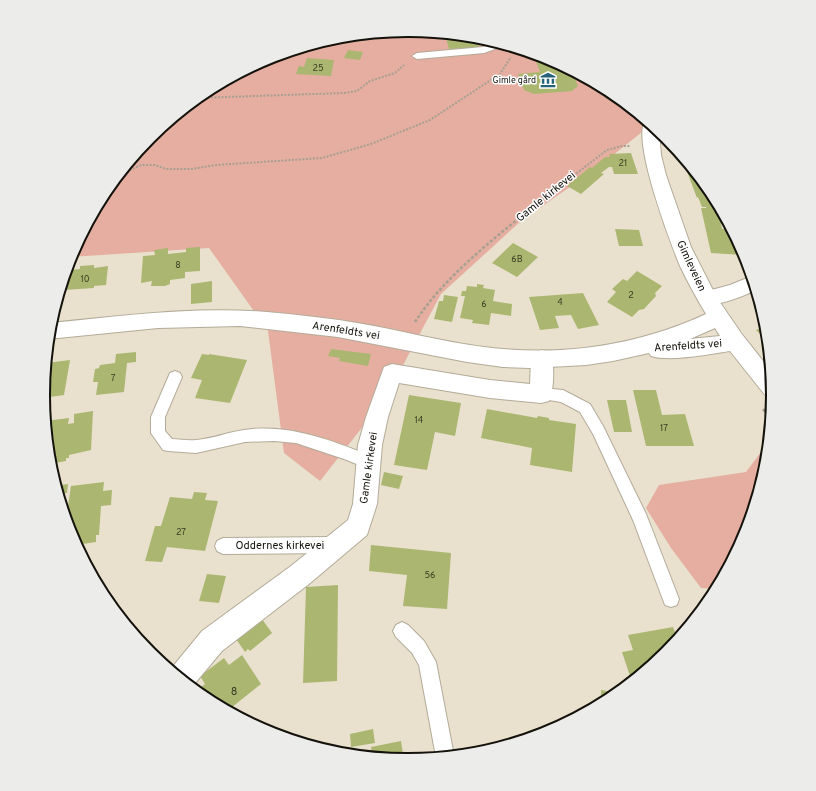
<svg xmlns="http://www.w3.org/2000/svg" width="816" height="791" viewBox="0 0 816 791" font-family="Overpass,sans-serif">
<style>
.green{fill:#e5aea1}
.building{fill:#abb770}
.lines{fill:none;stroke-linecap:round;stroke-linejoin:round}
.lane-casing{stroke:#b3ab99;stroke-width:2}
.street-casing{stroke:#b3ab99;stroke-width:2}
.secondary-casing{stroke:#b3ab99;stroke-width:2}
.path-far1{stroke:#a7a091;stroke-width:2;stroke-dasharray:2 1.5;stroke-linecap:butt}
.path{stroke:#a7a091;stroke-width:2.5;stroke-dasharray:3 2;stroke-linecap:butt}
.lane{fill:#fff;fill-rule:evenodd}
.street{fill:#fff;fill-rule:evenodd}
.secondary{fill:#fff;fill-rule:evenodd}
.labels{text-anchor:middle;dominant-baseline:central;stroke-width:3;stroke-linejoin:round;paint-order:stroke}
.number-label{font-size:9px;fill:#3a3b24}
.far-poi-label{font-size:9px;fill:#14120b;stroke:#fff;text-anchor:end}
.street-label{font-size:11px;fill:#14120b;stroke:#fff}
.near-number-label{font-size:11px;fill:#3a3b24}
.rim{fill:none;stroke:#14120b;stroke-width:2}
</style>
<rect width="100%" height="100%" fill="#e9e1ce"/>
<g class="green">
<polygon points="408,30 480,37 548,58 611,92 649,123 647,128 597,168 521,221 441,294 386,397 320,481 284,453 268,331 209,248 70,257 104,192 150,137 205,91 268,58 337,37"/>
<polygon points="767,444 766,467 746,536 717,589 701,588 671,548 646,508 659,485 746,472"/>
</g>
<g class="building">
<polygon points="445,34 476,37 479,47 449,49"/>
<polygon points="348,50 363,52 360,60 344,58"/>
<polygon points="533,53 548,58 571,70 578,86 572,91 534,94 524,90 518,74 540,72"/>
<polygon points="307,58 334,60 331,76 296,74 299,66 304,67"/>
<polygon points="631,153 638,174 614,174 612,167 609,167 601,173 604,174 581,194 567,186 590,167 592,168 605,157 610,157 609,154"/>
<polygon points="686,169 693,169 712,193 726,218 727,224 721,223 722,229 731,229 740,245 743,255 711,253 701,208 706,208 706,207 702,207 698,197 697,198"/>
<polygon points="615,229 639,230 643,246 619,246"/>
<polygon points="513,243 538,257 517,277 492,263"/>
<polygon points="200,247 200,271 185,272 185,278 170,280 170,284 165,286 151,286 152,281 141,283 143,256 155,255 154,250 168,248 168,254 186,252 186,248"/>
<polygon points="70,257 72,257 69,270 80,269 80,266 94,265 94,268 108,266 106,285 94,286 94,288 64,290 67,271 66,271"/>
<polygon points="637,271 662,286 655,293 656,296 644,309 639,310 632,317 607,302 616,292 612,289 623,279 627,281"/>
<polygon points="212,281 212,302 191,304 191,284"/>
<polygon points="477,284 484,285 483,288 495,290 493,301 512,304 511,316 491,313 489,325 472,323 473,320 460,318 465,296 461,296 462,291 466,291 467,286 477,287"/>
<polygon points="583,293 599,325 578,329 571,315 555,316 559,328 540,330 529,297"/>
<polygon points="444,295 458,297 452,322 434,319 439,301 443,301"/>
<polygon points="766,323 768,336 766,335 762,336 756,330 761,328 758,326"/>
<polygon points="331,349 371,354 368,366 339,361 340,358 328,356"/>
<polygon points="136,352 136,362 127,363 124,392 96,395 98,382 93,382 95,369 99,368 100,365 115,363 116,354"/>
<polygon points="202,354 209,355 209,354 247,360 230,403 195,398 202,380 191,378"/>
<polygon points="70,360 64,395 43,398 46,363"/>
<polygon points="633,390 656,390 662,415 685,414 694,446 646,446"/>
<polygon points="409,395 461,403 455,436 435,432 427,470 394,465"/>
<polygon points="607,400 626,400 632,432 614,432"/>
<polygon points="487,409 537,418 538,416 549,418 549,420 576,424 572,472 530,465 532,448 481,438"/>
<polygon points="93,411 91,450 69,455 69,458 66,458 66,461 49,464 45,421 69,418 68,424 74,423 74,414"/>
<polygon points="384,472 403,476 399,489 381,485"/>
<polygon points="104,482 103,491 112,490 111,505 101,506 99,535 96,535 96,542 76,545 70,535 62,507 68,506 71,486"/>
<polygon points="68,484 67,493 58,494 55,486"/>
<polygon points="194,492 207,493 205,500 218,501 205,551 167,547 162,562 145,561 155,526 161,526 170,497 192,499"/>
<polygon points="371,545 451,553 447,609 403,606 407,575 369,571"/>
<polygon points="207,574 226,576 219,603 199,601"/>
<polygon points="338,585 337,681 303,683 306,587"/>
<polygon points="262,619 272,633 250,651 248,649 245,652 236,639"/>
<polygon points="673,627 678,640 666,654 632,682 622,652 633,650 628,635"/>
<polygon points="242,655 261,684 227,711 205,699 198,694 196,691 205,684 200,676 224,658 229,665"/>
<polygon points="601,690 619,693 601,705"/>
<polygon points="373,729 375,743 351,747 350,734"/>
<polygon points="401,741 404,761 362,756 372,754 371,747"/>
</g>
<g class="lines">
<defs>
<g id="lane">
<polygon points="497,42 506,45 484,53 417,59 412,56 417,53 483,47"/>
<path d="M175 371 180 373 182 377 165 417V431L172 439C180 439 188 441 196 440 212 439 228 432 244 430 289 423 333 441 374 457L376 462 374 467 369 469 344 459 296 443 274 441 245 442 196 453 168 451 163 450 151 433V417L170 373Z"/>
<polygon points="541,388 563,390 590,404 603,426 646,514 679,599 677,605 671,607 665,605 633,520 593,434 580,412 561,402 536,398 534,394 536,390"/>
<polygon points="335,537 341,540 343,545 341,550 335,553 223,554 217,551 215,546 217,541 223,538"/>
<polygon points="402,622 408,625 424,641 436,662 454,756 436,758 436,757 419,665 412,653 396,637 393,631 396,625"/>
</g>
<g id="street">
<path d="M752 276 756 290C741 297 716 308 700 303L697 298 700 293 730 285Z"/>
<path d="M542 350 550 353C555 363 554 390 549 401L541 403 490 398 399 383 388 417 382 445 377 504 367 535 309 584 222 651 191 688 170 670 202 631 291 566 348 520 353 504 358 445 366 417 384 367 392 364 490 380 530 384 531 359 534 353Z"/>
</g>
<path id="secondary" d="M646 120 659 131 661 155 666 175 691 247 717 298 741 333 771 371 773 398 765 395 730 351C710 354 670 362 651 356L649 353 613 361 586 365 530 368 503 367 467 362 338 337 240 326 158 328 48 339 50 323C122 316 194 306 267 312 299 315 331 318 363 324 403 331 443 342 484 347 560 357 637 346 706 314 697 299 688 283 680 266 671 244 630 137 646 120ZM715 328 720 336 690 339Z"/>
</defs>
<use href="#lane" class="lane-casing"/>
<use href="#street" class="street-casing"/>
<use href="#secondary" class="secondary-casing"/>
<g class="path-far1">
<polyline points="197,98 344,93 357,91 370,81 395,73 404,65"/>
<polyline points="117,176 141,165 155,165 166,169 192,169 216,165 322,158 371,144 430,120 500,74 511,57"/>
<polyline points="543,199 607,150 622,146 630,146"/>
</g>
<g class="path">
<path d="M415 322C446 274 500 234 544 198"/>
<polyline points="763,409 771,420"/>
</g>
<use href="#lane" class="lane"/>
<use href="#street" class="street"/>
<use href="#secondary" class="secondary"/>
</g>
<defs>
<symbol id="museum-bare" viewBox="-9 -9 18 18"><path d="M0-6L6-3V-2H-6V-3ZM-5-1h2V3h-2ZM-1-1h2V3h-2ZM3-1h2V3H3ZM-6 4H6V6H-6Z" fill="#25637a" stroke="#fff" stroke-width="2.5" paint-order="stroke"/></symbol>
</defs>
<g fill-rule="evenodd">
<use href="#museum-bare" x="537" y="69" width="22" height="22"/>
</g>
<g class="labels">
<g class="number-label">
<text x="318" y="68">25</text>
<text x="623" y="163">21</text>
<text x="517" y="259">6B</text>
<text x="178" y="265">8</text>
<text x="85" y="279">10</text>
<text x="631" y="295">2</text>
<text x="560" y="302">4</text>
<text x="484" y="304">6</text>
<text x="113" y="378">7</text>
<text x="419" y="420">14</text>
<text x="664" y="428">17</text>
<text x="181" y="532">27</text>
<text x="430" y="575">56</text>
</g>
<g class="far-poi-label">
<text x="536" y="80">Gimle gård</text>
</g>
<g class="street-label">
<text transform="translate(546 197) rotate(-39)">Gamle kirkevei</text>
<text transform="translate(691 266) rotate(65)">Gimleveien</text>
<text transform="translate(346 331) rotate(9)">Arenfeldts vei</text>
<text transform="translate(688 346) rotate(-4)">Arenfeldts vei</text>
<text transform="translate(369 468) rotate(-82)">Gamle kirkevei</text>
<text x="280" y="546">Oddernes kirkevei</text>
</g>
<g class="near-number-label">
<text x="234" y="692">8</text>
</g>
</g>
<path d="M0 0H816V791H0ZM50 395a358 358 0 1 1 716 0a358 358 0 1 1-716 0Z" fill="#ececeb" fill-rule="evenodd"/>
<path class="rim" d="M50 395a358 358 0 1 1 716 0a358 358 0 1 1-716 0Z"/>
</svg>
